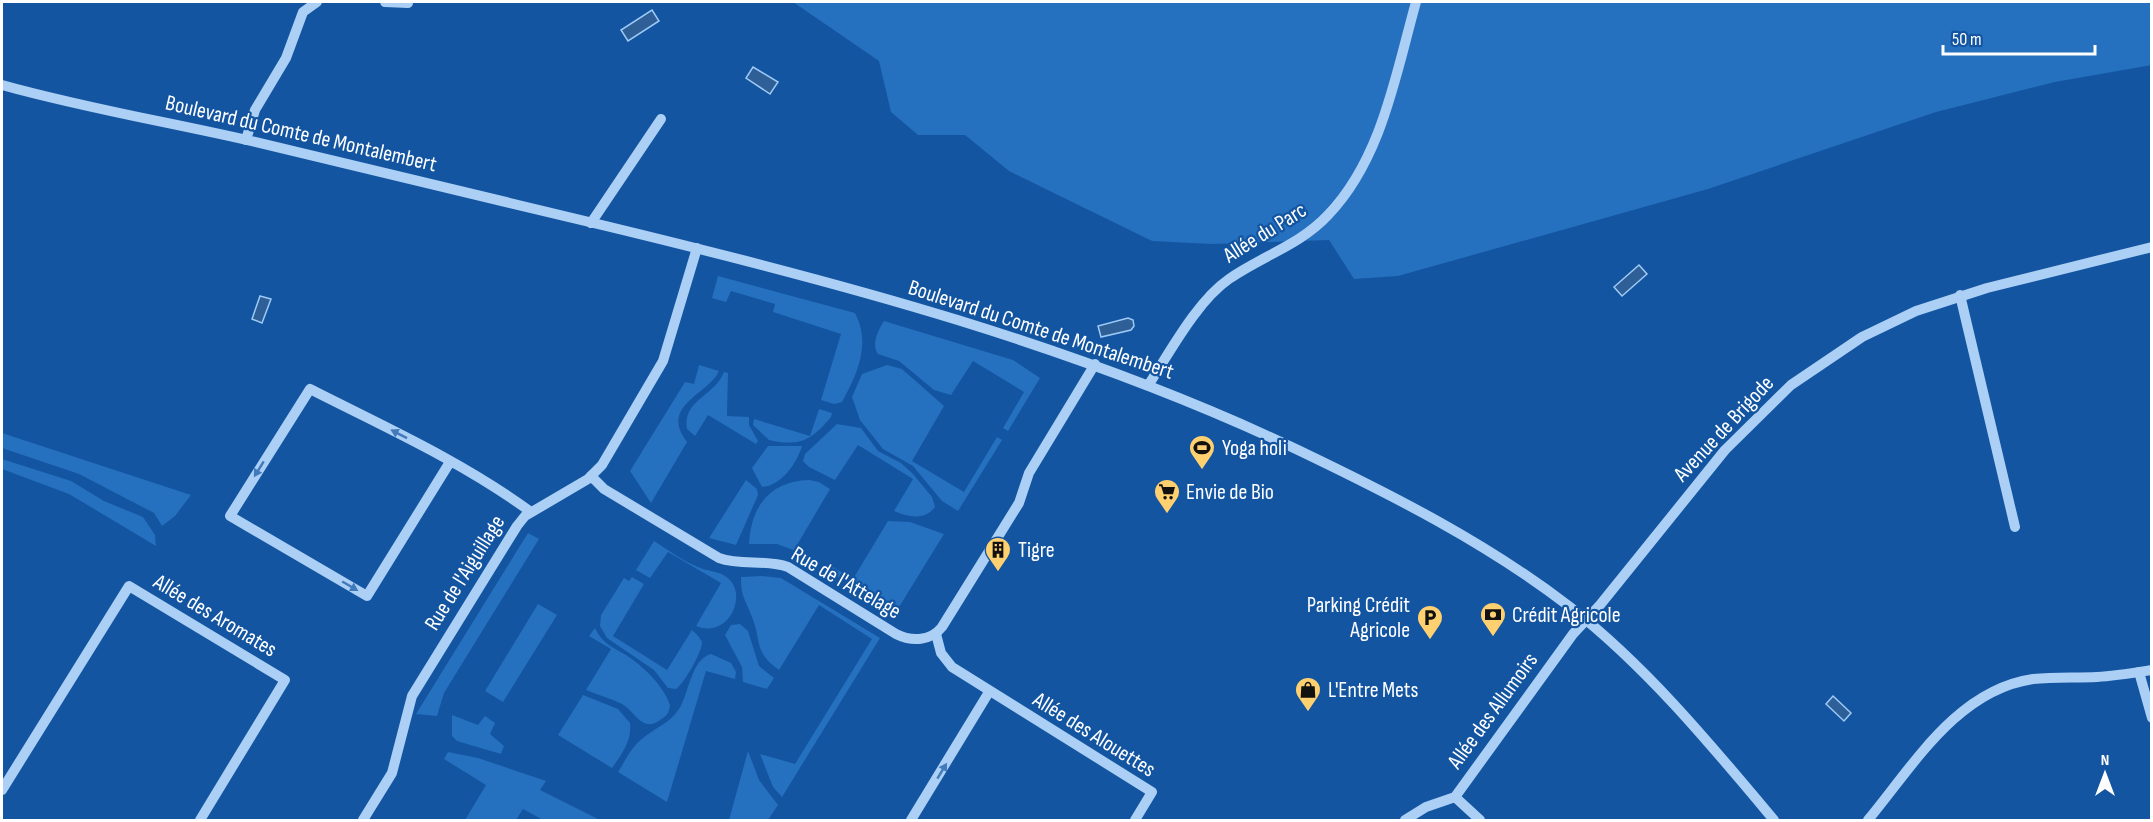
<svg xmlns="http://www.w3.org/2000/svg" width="2153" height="822" viewBox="0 0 2153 822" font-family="'Sofia Sans Condensed',sans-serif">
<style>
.green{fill:#2570bf}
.water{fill:#2e5f96;stroke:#9ecaf7;stroke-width:1.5}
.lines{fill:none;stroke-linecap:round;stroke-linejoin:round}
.minor{stroke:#abcff5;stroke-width:10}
.oneway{fill:#417aba}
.labels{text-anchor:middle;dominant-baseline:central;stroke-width:4.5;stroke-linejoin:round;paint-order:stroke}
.street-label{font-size:22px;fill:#fff;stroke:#1355a1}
.poi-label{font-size:22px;fill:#fff;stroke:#1355a1;text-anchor:start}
</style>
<rect width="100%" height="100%" fill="#1355a1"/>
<g class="green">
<polygon points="793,2 2151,2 2152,65 2055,82 1936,112 1708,189 1398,276 1354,279 1329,240 1211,244 1152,241 1009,171 965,135 918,135 891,112 879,61"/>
<path d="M718 276 855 313C871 343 858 373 842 402L834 404 821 400 841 334 773 312 775 304 731 291 726 302 712 298Z"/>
<path d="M884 321 1013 360 1040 378 1008 431 1003 428 1024 392 973 361 951 395 934 390 899 361 878 354C871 345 878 330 884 321Z"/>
<path d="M699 365 719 371C708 395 659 405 687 442L651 503 630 471 685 382 694 384Z"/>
<polygon points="887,365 902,369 944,406 912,461 964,492 997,437 1002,440 958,511 942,501 913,466 883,449 860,420 852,397 862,374"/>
<path d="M724 372 728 373 727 416 749 417V425L758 441 756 444 708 415 695 436 687 429C682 400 715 396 724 372Z"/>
<path d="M819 409 832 413 831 417C812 440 800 447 769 440L753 425 754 419 810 436Z"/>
<path d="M837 424 861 428 878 451 901 463 913 474 932 497 935 507C924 521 909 517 894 511L913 479 858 445 835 480 809 467 803 461 805 454Z"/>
<polygon points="2,433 191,495 175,516 162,526 154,513 79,474 2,448"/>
<path d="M768 446H802C797 463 781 486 762 487L752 468Z"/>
<polygon points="2,459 71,481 104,501 143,517 155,535 156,546 69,494 2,469"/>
<polygon points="746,480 757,489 758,495 736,545 709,538"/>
<path d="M809 480 819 482 830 489 797 545 804 549 801 553 777 544H749C751 506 770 481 809 480Z"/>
<polygon points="888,521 910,522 944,534 896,612 825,569 828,564 853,579"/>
<polygon points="528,533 539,539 444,693 437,716 416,714"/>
<path d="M654 541C668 550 683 561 698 567 706 571 718 571 725 576 750 591 730 640 696 626L721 583 668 552 650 578 636 570Z"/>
<path d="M762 576 781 578 880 638 782 797 773 787 760 754 795 764 872 639 819 605 779 670C753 652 762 641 752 617 745 598 741 598 741 577Z"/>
<path d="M632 577 644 584 613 636 667 670 692 630C695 633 700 637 702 642 703 650 684 684 676 689L668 688 654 670 607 638 600 626 601 615 624 578 629 581Z"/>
<polygon points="538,604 557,615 503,702 485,691"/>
<polygon points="740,624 748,631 759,666 774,678 767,689 743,682 742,667 725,635 731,625"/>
<path d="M595 628C602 643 612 647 626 655 643 666 664 686 670 705 669 713 667 716 660 720 642 733 636 712 622 704 610 698 598 695 586 690L611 649 589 636Z"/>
<path d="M711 654 731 663 736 672 735 679 706 671 667 802 618 772C625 761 632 746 643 738 655 728 670 723 679 709 689 694 691 659 711 654Z"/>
<path d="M583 695 618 709 630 723C632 741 622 754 612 768L558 735Z"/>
<polygon points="452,715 478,725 485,716 495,723 490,734 504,746 501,754 457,741 452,736"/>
<polygon points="748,751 759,780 778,805 768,820 729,820"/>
<polygon points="448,752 478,758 546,781 540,790 600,820 543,820 523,809 516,820 465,820 486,785 444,759"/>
</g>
<g class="water">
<polygon points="652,10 659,21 628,41 621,30"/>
<polygon points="753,67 778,82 770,94 746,78"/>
<polygon points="1639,265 1647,274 1622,296 1614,287"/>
<polygon points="260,296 271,299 262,323 252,319"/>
<polygon points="1128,318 1133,320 1134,326 1131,330 1101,337 1098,326"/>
<polygon points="1833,696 1851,713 1844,721 1826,704"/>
</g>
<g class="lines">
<g class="minor">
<polyline points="385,2 408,3"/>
<path d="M2 85C84 108 168 122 251 141 370 169 488 198 606 226 842 283 1077 345 1298 450 1392 495 1487 543 1570 607 1647 667 1712 746 1774 820"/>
<polyline points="246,140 255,110 286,58 303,12 317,2"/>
<polyline points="591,223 661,119"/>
<polyline points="1960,295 2015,527"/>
<path d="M1149 384C1170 352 1197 301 1229 279 1262 256 1300 245 1328 215 1382 159 1396 73 1416 2"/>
<path d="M450 462 367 596 230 516 310 389C385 427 463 462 531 512"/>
<path d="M591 476 604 489 719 558C741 566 765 559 788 567L896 634C912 642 931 641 942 627L1019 503 1029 473 1095 364"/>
<polyline points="936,634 941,653 952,667 1152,792 1135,820"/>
<polyline points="2139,672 2152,718"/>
<polyline points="2,790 129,586 285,680 200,820"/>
<polyline points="1455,797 1480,820"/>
<polyline points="363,820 392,773 412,696 517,526 525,516 588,479 602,465 663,361 697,248"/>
<polyline points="911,820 989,692"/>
<polyline points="1405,820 1426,807 1455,797 1573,634 1600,605 1725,450 1791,385 1862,337 1916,311 1987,288 2152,247"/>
<path d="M1868 820C1913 766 1957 690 2033 679 2055 677 2076 678 2097 677 2115 676 2133 673 2152 670"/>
</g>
</g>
<defs><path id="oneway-solid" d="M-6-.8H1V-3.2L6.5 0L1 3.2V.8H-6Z" transform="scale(1.5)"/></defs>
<g class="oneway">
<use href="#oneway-solid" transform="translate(399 434) rotate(-153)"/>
<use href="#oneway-solid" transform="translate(259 469) rotate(122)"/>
<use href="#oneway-solid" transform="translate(350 586) rotate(30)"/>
<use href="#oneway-solid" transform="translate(942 771) rotate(-59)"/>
</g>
<defs>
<symbol id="stadium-pin" viewBox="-11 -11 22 30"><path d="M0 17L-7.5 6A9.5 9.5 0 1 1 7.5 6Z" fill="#ffd06f" stroke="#1355a1"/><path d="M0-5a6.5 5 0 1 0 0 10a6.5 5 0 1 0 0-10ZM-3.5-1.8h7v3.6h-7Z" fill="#111"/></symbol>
<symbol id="supermarket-pin" viewBox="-11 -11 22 30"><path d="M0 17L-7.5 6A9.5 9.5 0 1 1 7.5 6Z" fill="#ffd06f" stroke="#1355a1"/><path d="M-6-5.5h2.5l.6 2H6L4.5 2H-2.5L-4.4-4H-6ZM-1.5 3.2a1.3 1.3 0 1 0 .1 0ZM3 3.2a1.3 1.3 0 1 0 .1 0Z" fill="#111"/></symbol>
<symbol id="building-pin" viewBox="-11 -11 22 30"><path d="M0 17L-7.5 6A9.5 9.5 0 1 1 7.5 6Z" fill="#ffd06f" stroke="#1355a1"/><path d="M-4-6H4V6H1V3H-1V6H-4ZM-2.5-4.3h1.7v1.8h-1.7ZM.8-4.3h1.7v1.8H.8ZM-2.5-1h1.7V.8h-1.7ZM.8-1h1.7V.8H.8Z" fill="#111"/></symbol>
<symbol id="bank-pin" viewBox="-11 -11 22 30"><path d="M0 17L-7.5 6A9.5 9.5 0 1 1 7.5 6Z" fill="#ffd06f" stroke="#1355a1"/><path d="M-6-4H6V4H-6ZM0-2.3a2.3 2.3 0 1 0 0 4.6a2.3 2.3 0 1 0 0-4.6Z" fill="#111"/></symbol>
<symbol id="parking-pin" viewBox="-11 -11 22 30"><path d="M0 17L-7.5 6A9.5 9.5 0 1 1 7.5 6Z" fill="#ffd06f" stroke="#1355a1"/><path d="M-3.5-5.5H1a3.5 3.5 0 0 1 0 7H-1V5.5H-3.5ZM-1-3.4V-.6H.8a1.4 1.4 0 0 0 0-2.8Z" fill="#111"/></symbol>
<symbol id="shop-pin" viewBox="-11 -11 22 30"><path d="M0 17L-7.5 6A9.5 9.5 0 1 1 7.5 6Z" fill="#ffd06f" stroke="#1355a1"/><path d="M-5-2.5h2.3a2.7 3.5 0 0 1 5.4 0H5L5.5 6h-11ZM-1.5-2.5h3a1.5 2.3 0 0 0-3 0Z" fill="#111"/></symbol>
</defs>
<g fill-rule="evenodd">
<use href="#stadium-pin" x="1187" y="433" width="30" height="40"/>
<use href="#supermarket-pin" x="1152" y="477" width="30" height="40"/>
<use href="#building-pin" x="983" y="535" width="30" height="40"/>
<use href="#bank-pin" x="1478" y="600" width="30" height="40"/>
<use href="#parking-pin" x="1415" y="603" width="30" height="40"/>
<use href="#shop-pin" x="1293" y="675" width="30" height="40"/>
</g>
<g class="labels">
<g class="street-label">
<text transform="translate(301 134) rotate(13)">Boulevard du Comte de Montalembert</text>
<text transform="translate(1265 233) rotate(-32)">Allée du Parc</text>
<text transform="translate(1041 330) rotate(18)">Boulevard du Comte de Montalembert</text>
<text transform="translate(1724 429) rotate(-47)">Avenue de Brigode</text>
<text transform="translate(465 573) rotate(-58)">Rue de l'Aiguillage</text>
<text transform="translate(846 583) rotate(30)">Rue de l'Attelage</text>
<text transform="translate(215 616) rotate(31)">Allée des Aromates</text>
<text transform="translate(1493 711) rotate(-54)">Allée des Allumoirs</text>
<text transform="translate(1094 735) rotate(32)">Allée des Alouettes</text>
</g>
<g class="poi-label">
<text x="1222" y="448">Yoga holi</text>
<text x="1186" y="492">Envie de Bio</text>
<text x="1018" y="550">Tigre</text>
<text x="1410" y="605" text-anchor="end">Parking Crédit<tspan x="1410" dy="25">Agricole</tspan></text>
<text x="1512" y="615">Crédit Agricole</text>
<text x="1328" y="690">L'Entre Mets</text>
</g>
</g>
<rect width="2153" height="822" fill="none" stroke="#ffffff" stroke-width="6"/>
<g transform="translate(2105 774)" stroke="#1355a1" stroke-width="4.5" paint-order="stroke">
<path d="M0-4.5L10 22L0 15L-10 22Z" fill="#ffffff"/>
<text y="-9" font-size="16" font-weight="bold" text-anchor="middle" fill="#ffffff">N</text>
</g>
<path d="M1943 45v9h152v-9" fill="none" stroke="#ffffff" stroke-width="3"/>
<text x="1952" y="45" font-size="18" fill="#ffffff" stroke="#1355a1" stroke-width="4.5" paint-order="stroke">50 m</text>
</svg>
